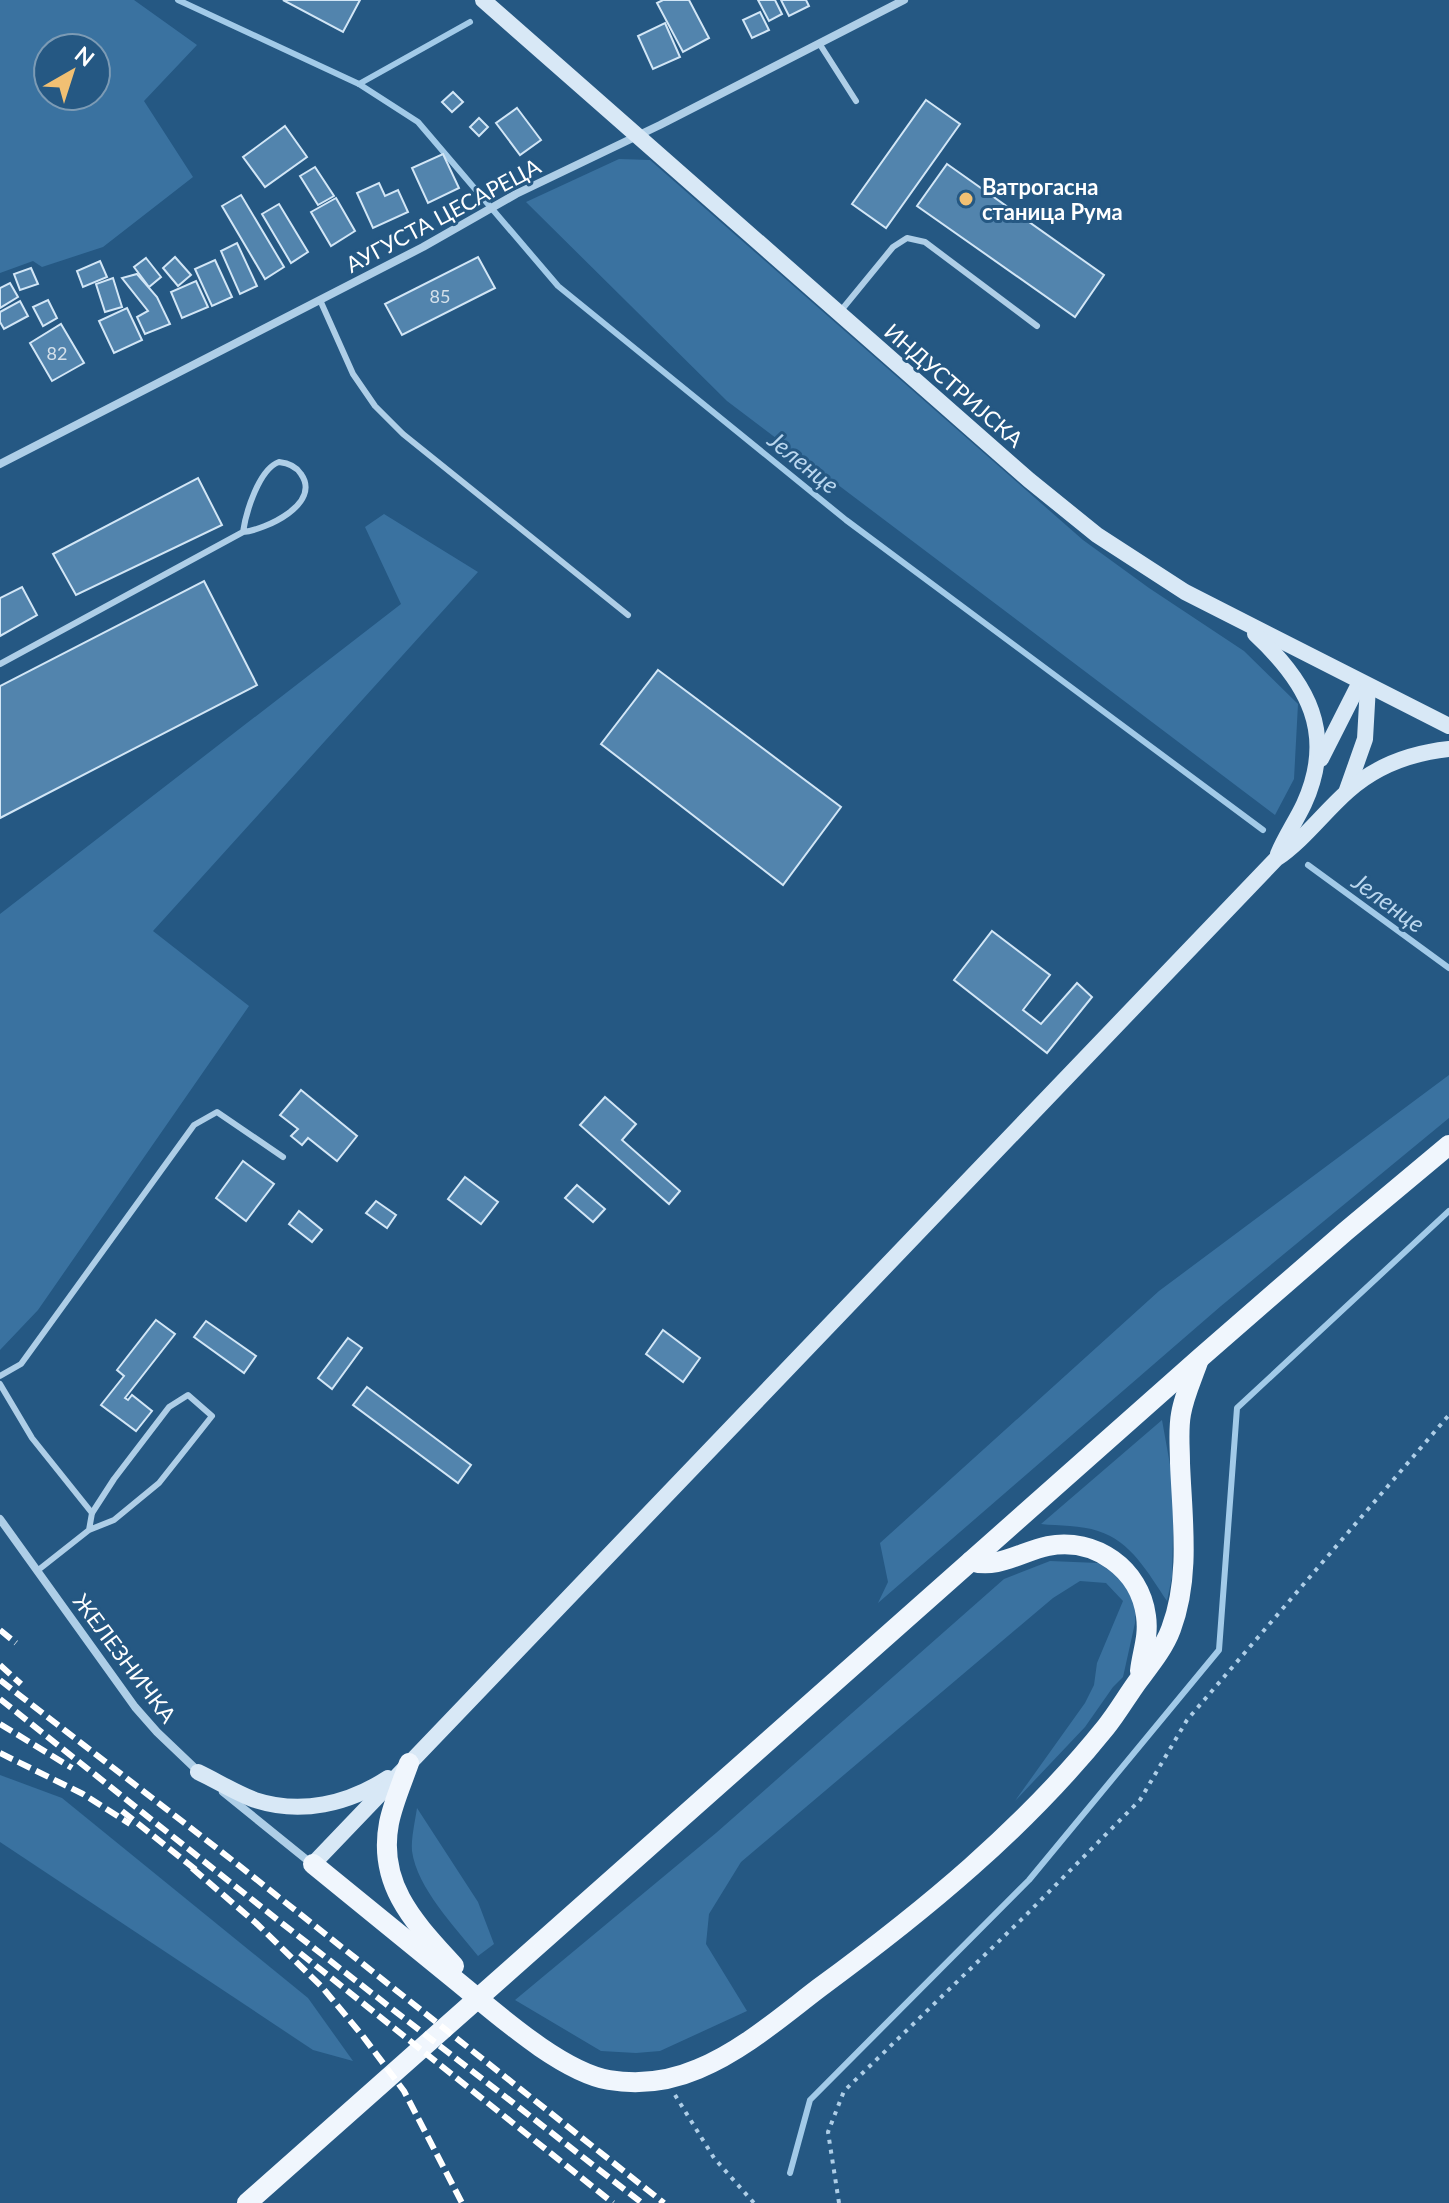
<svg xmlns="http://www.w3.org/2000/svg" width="1449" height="2203" viewBox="0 0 1449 2203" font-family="Lato,sans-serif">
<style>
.green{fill:#3a72a0;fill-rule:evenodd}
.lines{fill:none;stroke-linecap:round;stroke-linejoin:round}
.stream{stroke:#a2cae8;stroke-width:6}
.building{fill:#5284ad;stroke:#d2e6f6;stroke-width:2}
.path{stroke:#aecee7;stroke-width:4;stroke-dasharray:4 6;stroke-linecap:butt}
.lane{stroke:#aecee7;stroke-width:6}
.street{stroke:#aecee7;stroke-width:8}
.secondary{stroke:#d8e8f6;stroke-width:16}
.primary{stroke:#f0f6fd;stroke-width:20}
.rail{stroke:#fff;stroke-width:6;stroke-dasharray:14 6;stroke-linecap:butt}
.poi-dot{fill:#f1c073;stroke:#255883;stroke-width:3}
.labels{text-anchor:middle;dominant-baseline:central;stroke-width:6;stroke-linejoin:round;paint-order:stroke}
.number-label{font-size:18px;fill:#d4e0ea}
.poi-label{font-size:22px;font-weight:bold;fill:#fff;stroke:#255883;text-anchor:start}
.street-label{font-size:22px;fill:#fff;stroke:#255883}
.water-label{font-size:24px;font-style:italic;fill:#bad7ef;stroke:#255883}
</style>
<rect width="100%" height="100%" fill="#255883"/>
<g class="green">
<path d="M0 0H134L197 45 144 101 193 177 103 247 42 267 33 261 0 273ZM48 48H96V96H48Z"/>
<polygon points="619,159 650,160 1083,540 1149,588 1244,651 1298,704 1294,779 1275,815 727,401 526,202"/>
<polygon points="384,514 478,572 153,931 249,1006 38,1310 0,1350 0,914 401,604 365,527"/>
<polygon points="1449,1075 1449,1118 1221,1306 878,1603 888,1582 880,1543 1159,1291"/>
<path d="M1162 1420 1174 1487 1172 1577 1167 1601C1148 1573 1131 1541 1098 1531 1081 1525 1059 1526 1041 1524Z"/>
<polygon points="1050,1561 1098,1563 1127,1582 1136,1601 1135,1623 1123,1677 1113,1687 1085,1727 1015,1801 1085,1703 1094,1685 1097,1663 1123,1601 1106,1583 1080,1581 1053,1598 741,1862 709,1914 706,1944 747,2011 660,2051 636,2053 601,2051 515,2000 716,1833 1004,1579"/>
<polygon points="0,1775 62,1798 308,1998 353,2061 313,2050 0,1842"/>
<path d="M417 1808 478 1902 494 1944 478 1956C455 1927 417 1888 412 1851 411 1838 415 1822 417 1808Z"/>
</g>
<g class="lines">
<g class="stream">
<polyline points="178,0 359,84 470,22"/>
<polyline points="359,84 418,122 558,286 846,520 1263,830"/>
<polyline points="1308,865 1449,968"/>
<polyline points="790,2173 810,2100 1029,1880 1219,1650 1237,1408 1449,1211"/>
</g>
</g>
<g class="building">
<polygon points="283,0 360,0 343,32"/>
<polygon points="663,0 689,0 709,38 683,52 657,3"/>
<polygon points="758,0 775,0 782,14 769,21"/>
<polygon points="781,0 806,0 809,6 789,16"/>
<polygon points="760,12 769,30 752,38 743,20"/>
<polygon points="665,23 680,57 653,69 638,36"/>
<polygon points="453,92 463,102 452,112 442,102"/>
<polygon points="926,100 960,124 886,228 852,204"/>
<polygon points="517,108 541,140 520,155 496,123"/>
<polygon points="479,118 488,127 479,136 470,127"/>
<polygon points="285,126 307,157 265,187 243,157"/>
<polygon points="443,154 459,188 428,203 412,168"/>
<polygon points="947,164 1104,275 1075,317 917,206"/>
<polygon points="315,167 334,196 318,205 300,176"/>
<polygon points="379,183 385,196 398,190 408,212 373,228 357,193"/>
<polygon points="241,195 284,267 265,279 222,206"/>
<polygon points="336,198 355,231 331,246 311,212"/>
<polygon points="279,204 308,252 291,263 262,214"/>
<polygon points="237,243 257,286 240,294 221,251"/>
<polygon points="175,257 191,275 178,286 163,268"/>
<polygon points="478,257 495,288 402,335 385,304"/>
<polygon points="146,258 161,277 149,287 134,267"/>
<polygon points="215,260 232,297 212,306 195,269"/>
<polygon points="100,261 107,277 83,287 77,271"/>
<polygon points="31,268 38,284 20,290 14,274"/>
<polygon points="137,274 157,297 170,324 145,334 137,317 148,311 122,278"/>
<polygon points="113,278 122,307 105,312 96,284"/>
<polygon points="196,281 208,307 182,318 171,292"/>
<polygon points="10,283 18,297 0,308 0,288"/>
<polygon points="48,300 57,318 43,326 33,307"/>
<polygon points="20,301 28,316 4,329 0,322 0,312"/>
<polygon points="127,308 142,340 114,353 99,321"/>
<polygon points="61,324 84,363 52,381 30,343"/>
<polygon points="198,478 222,525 76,595 53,554"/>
<polygon points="204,581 257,685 0,818 0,686"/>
<polygon points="22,587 37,615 0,636 0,598"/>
<polygon points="658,670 841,807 783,885 601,744"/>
<polygon points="992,931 1050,975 1023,1010 1041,1024 1077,983 1092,997 1047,1053 954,980"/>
<polygon points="301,1090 357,1136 337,1161 308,1138 302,1145 291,1136 298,1129 280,1115"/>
<polygon points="605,1097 636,1124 622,1140 680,1191 669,1204 580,1125"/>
<polygon points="243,1161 274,1184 246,1221 216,1198"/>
<polygon points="465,1177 498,1202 481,1224 448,1199"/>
<polygon points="577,1185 605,1209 593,1222 565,1198"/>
<polygon points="376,1201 396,1215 387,1228 366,1213"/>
<polygon points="299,1211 322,1230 312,1242 289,1224"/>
<polygon points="156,1320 175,1334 125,1398 128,1400 132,1395 152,1411 136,1431 101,1405 124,1376 117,1370"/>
<polygon points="206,1321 256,1356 244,1373 194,1337"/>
<polygon points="663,1330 700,1358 683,1382 646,1354"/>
<polygon points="348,1338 362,1348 332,1389 318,1378"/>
<polygon points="367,1387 471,1465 458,1483 353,1405"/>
</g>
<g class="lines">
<g class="path">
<polyline points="675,2095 714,2158 754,2203"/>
<polyline points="839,2203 828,2132 844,2091 1024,1917 1140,1800 1187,1720 1449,1415"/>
</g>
<g class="lane">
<polyline points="819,43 856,101"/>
<polyline points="320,300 353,374 375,406 403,434 628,615"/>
<polyline points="839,313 893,247 907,238 925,242 1037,326"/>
<path d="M0 664 243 532C265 530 322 504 301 474 296 466 288 463 279 462 259 469 246 512 243 532"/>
<polyline points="0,1376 21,1364 194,1125 217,1112 283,1157"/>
<polyline points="0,1384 32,1438 92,1513"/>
<polyline points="37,1571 89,1530 114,1520 159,1483 212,1416 188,1395 169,1407 114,1479 92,1513 89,1530"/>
</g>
<g class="street">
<polyline points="0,464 423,247 516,194 660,125 904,0"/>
<polyline points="0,1519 135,1707 157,1732 200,1773"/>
<polyline points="223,1792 312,1864"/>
</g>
<g class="secondary">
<polyline points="483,0 1029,480 1097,535 1185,592 1449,726"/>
<path d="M1255 634C1308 683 1336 734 1304 804 1296 821 1285 837 1278 854"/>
<polyline points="1321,759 1360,682"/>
<polyline points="1347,790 1365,739 1368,686"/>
<path d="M198 1772C217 1781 236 1793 255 1800 301 1815 348 1804 388 1778"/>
<path d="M313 1864 1276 859C1304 840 1323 813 1348 791 1377 765 1411 753 1449 749"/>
</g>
<g class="primary">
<path d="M971 1561C996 1570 1023 1551 1048 1546 1095 1537 1140 1569 1146 1616 1149 1637 1142 1652 1140 1671"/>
<path d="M409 1763C402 1783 393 1803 389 1823 377 1886 416 1924 454 1966"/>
<path d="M313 1864C360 1902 407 1940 453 1978 494 2011 559 2071 609 2080 639 2085 670 2081 698 2069 742 2051 781 2017 819 1988 924 1911 1024 1829 1106 1727 1118 1712 1127 1696 1138 1681 1150 1665 1164 1648 1171 1629 1191 1576 1182 1517 1180 1463 1180 1447 1178 1430 1181 1414 1184 1396 1192 1379 1198 1362"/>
<polyline points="247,2203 1200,1358 1346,1231 1449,1145"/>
</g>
<g class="rail">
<polyline points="0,1630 16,1643"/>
<polyline points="0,1665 21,1684"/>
<polyline points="0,1680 232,1860 664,2203"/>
<polyline points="0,1699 279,1921 642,2203"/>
<polyline points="0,1724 72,1768"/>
<polyline points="0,1753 83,1794 130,1824"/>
<polyline points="122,1811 200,1873"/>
<polyline points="192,1868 256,1923 322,1987 362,2035 404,2091 462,2203"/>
<polyline points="300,1953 613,2203"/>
</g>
</g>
<circle class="poi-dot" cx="966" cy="199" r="8"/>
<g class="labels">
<g class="number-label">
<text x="440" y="296">85</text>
<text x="57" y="353">82</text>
</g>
<g class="poi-label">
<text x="982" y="186">Ватрогасна<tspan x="982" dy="25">станица Рума</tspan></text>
</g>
<g class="street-label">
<text transform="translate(443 215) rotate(-28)">АУГУСТА ЦЕСАРЕЦА</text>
<text transform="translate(954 385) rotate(41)">ИНДУСТРИЈСКА</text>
<text transform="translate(125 1658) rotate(53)">ЖЕЛЕЗНИЧКА</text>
</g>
<g class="water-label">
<text transform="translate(804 462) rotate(39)">Јеленце</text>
<text transform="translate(1389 902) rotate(36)">Јеленце</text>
</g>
</g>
<g transform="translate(72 72) rotate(39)"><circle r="38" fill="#255883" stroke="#7c9bb5" stroke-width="2"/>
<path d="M0-6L14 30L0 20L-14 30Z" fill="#f1c073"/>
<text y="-12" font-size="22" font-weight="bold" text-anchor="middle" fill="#ffffff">N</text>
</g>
</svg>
